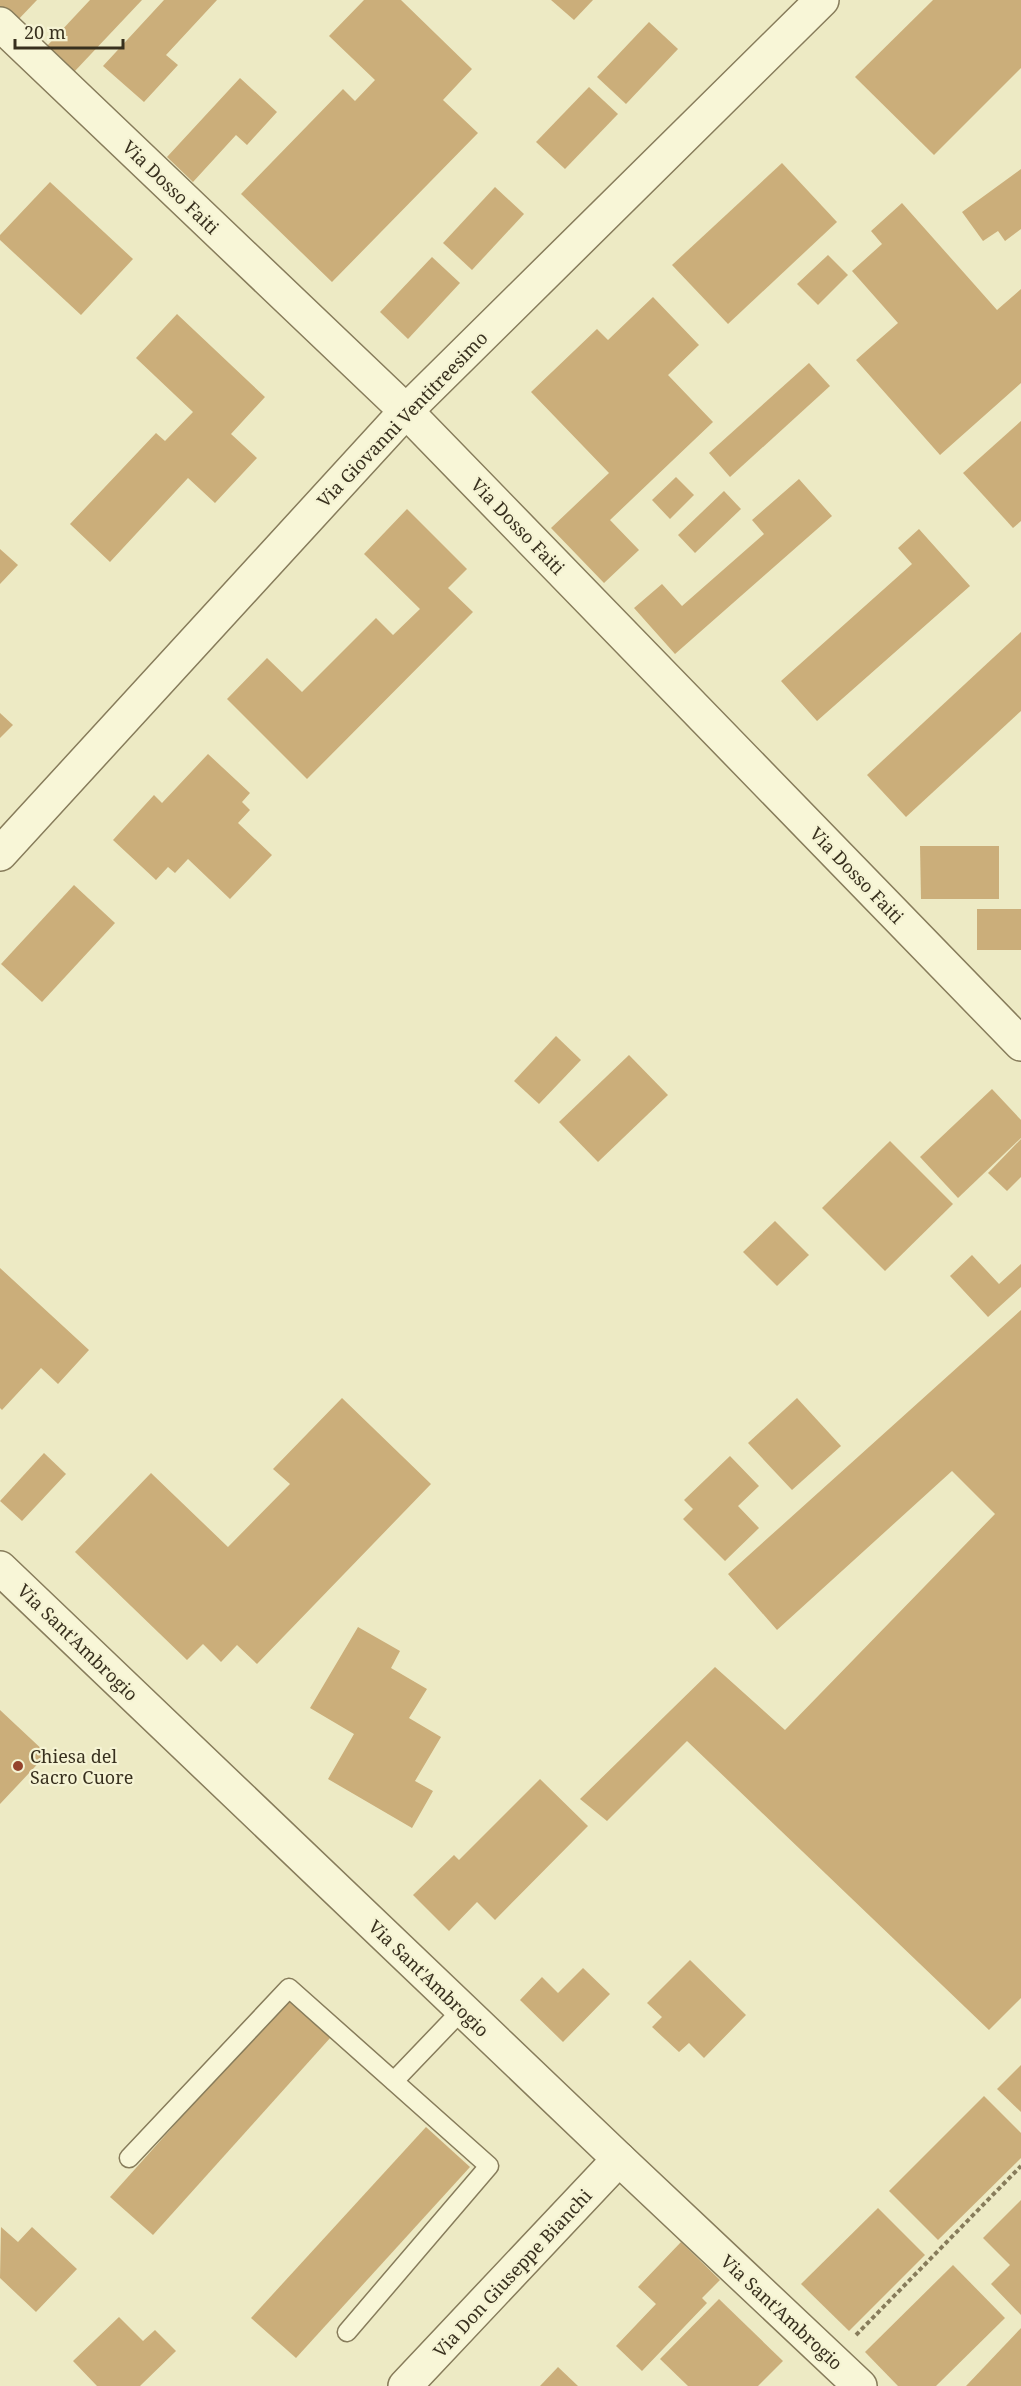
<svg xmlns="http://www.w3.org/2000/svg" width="1021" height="2386" viewBox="0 0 1021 2386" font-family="'Noto Serif',serif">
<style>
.building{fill:#cbae7a}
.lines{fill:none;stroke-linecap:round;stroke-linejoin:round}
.lane-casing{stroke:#877c5b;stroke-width:21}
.street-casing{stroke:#877c5b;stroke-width:36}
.path{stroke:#877c5b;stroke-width:4;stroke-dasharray:4.5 3;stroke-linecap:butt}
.lane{stroke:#f8f6d7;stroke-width:18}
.street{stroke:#f8f6d7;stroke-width:33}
.poi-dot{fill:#95432c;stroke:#f5f3d3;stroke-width:2}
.labels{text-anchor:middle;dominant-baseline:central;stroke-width:4.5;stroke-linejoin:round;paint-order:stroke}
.street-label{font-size:18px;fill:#38301e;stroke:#f5f3d3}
.poi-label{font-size:18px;fill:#38301e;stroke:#f5f3d3;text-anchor:start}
</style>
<rect width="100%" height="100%" fill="#edeac4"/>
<g class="building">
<polygon points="0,0 37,0 15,23 0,9"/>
<polygon points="90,0 142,0 74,72 46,47"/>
<polygon points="164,0 217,0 166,55 178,65 144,102 103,66"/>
<polygon points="364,0 401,0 472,69 443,100 478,133 332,282 241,194 343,89 355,101 375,80 329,36"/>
<polygon points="551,0 593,0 574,20"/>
<polygon points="933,0 1021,0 1021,68 934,155 855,77"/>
<polygon points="649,22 678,49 626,104 597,77"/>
<polygon points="240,78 277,112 247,145 236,135 193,182 167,157"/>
<polygon points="589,87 618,114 565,169 536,142"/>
<polygon points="782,163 837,222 728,324 672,265"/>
<polygon points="1021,169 1021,229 1005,241 998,231 983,241 962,212"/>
<polygon points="50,182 133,259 81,315 0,240 0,235"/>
<polygon points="495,187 524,214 472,270 443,243"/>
<polygon points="902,203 997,310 1021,289 1021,383 940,455 856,360 898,323 852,271 882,244 871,231"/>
<polygon points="828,255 848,275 818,305 797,284"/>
<polygon points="432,257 460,283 408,339 380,312"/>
<polygon points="653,297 699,345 668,375 713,422 610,520 639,550 604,583 551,528 609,473 531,392 597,329 608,340"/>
<polygon points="177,314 265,397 231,434 257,458 215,503 188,478 110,562 70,524 156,433 165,441 193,412 136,358"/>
<polygon points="809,363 830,386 730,477 709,453"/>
<polygon points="1021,421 1021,521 1013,528 963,473"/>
<polygon points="676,477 694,495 670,519 652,500"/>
<polygon points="799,479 832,516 675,654 634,608 662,584 682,606 764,534 752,520"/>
<polygon points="724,491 741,509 695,553 678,535"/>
<polygon points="407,509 467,569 448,588 473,612 307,779 227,699 267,658 302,692 376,618 393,635 420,609 364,554"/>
<polygon points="919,529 970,586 817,721 781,681 912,564 898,548"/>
<polygon points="0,549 18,565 0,584"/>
<polygon points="1021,632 1021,711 906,817 867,775"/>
<polygon points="0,713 13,725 0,738"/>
<polygon points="208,754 250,793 242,802 250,810 238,823 272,855 230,899 188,859 175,873 168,867 156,880 113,840 154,795 162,803"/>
<polygon points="920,846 999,846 999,899 921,899"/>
<polygon points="74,885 115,923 42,1002 1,964"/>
<rect x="977" y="909" width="44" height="41"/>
<polygon points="556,1036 581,1060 539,1104 514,1081"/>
<polygon points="629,1055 668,1095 598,1162 559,1122"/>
<polygon points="992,1089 1021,1120 1021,1138 958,1198 920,1157"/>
<polygon points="1021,1139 1021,1177 1007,1191 988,1173"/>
<polygon points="890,1141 953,1204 885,1271 822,1208"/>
<polygon points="775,1221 809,1255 777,1286 743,1252"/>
<polygon points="972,1255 999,1284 1021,1264 1021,1287 988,1317 950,1276"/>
<polygon points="0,1268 89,1350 58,1384 41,1368 2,1410 0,1408"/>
<polygon points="1021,1310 1021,1998 989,2030 687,1741 607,1821 580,1799 715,1667 785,1730 995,1514 952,1471 777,1630 728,1574"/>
<polygon points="342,1398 431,1484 257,1664 237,1645 221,1662 203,1644 187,1660 75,1552 151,1473 228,1547 290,1484 273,1469"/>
<polygon points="797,1398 841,1446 792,1490 748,1443"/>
<polygon points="44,1453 66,1474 22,1521 0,1501"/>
<polygon points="730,1456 759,1486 738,1506 759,1528 725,1561 683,1519 693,1509 684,1500"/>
<polygon points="358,1627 400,1651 391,1668 427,1689 409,1718 441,1737 415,1781 433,1791 412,1828 328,1779 354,1734 310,1708"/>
<polygon points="0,1710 47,1754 0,1804"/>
<polygon points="540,1779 588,1826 495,1920 477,1902 449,1931 413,1895 454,1855 459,1860"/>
<polygon points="690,1960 746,2015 704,2058 689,2043 679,2052 652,2027 662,2017 647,2003"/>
<polygon points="583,1968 610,1994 563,2042 520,2000 542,1977 558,1993"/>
<polygon points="288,1998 331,2037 153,2235 110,2197"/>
<polygon points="1021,2065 1021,2112 997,2089"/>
<polygon points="984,2096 1021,2133 1021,2158 938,2240 889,2191"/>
<polygon points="426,2127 470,2167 296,2358 251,2318"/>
<polygon points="1021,2200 1021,2315 991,2284 1010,2265 983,2238"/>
<polygon points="878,2208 925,2255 849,2331 801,2284"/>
<polygon points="1,2227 18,2242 32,2227 77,2269 36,2312 0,2278"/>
<polygon points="681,2242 720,2280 702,2298 707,2303 642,2371 616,2346 656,2304 638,2287"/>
<polygon points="953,2265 1005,2318 936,2386 898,2386 865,2352"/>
<polygon points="719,2299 783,2361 758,2386 688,2386 660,2359"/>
<polygon points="119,2317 143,2341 155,2330 176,2351 140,2386 97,2386 73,2361"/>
<polygon points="1021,2328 1021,2386 966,2386"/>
<polygon points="558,2367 578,2386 540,2386"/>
</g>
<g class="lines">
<defs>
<g id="lane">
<polyline points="394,2081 462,2010"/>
<polyline points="129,2158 289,1988 489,2166 347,2332"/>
</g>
<g id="street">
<polyline points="0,24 406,411 1021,1044"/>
<polyline points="0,854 406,411 822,0"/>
<polyline points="0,1568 619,2159 860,2386"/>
<polyline points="405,2386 619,2159"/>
</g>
</defs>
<use href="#lane" class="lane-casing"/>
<use href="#street" class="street-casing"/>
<polyline class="path" points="856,2335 1021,2166"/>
<use href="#lane" class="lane"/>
<use href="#street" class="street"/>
</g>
<circle class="poi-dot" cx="18" cy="1766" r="6"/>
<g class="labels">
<g class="street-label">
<text transform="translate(171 187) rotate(44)">Via Dosso Faiti</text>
<text transform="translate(402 419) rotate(-46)">Via Giovanni Ventitreesimo</text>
<text transform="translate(518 526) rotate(46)">Via Dosso Faiti</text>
<text transform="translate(857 875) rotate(46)">Via Dosso Faiti</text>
<text transform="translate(78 1642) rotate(44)">Via Sant'Ambrogio</text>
<text transform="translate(429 1978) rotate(44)">Via Sant'Ambrogio</text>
<text transform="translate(512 2273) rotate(-47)">Via Don Giuseppe Bianchi</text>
<text transform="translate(782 2312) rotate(43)">Via Sant'Ambrogio</text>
</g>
<g class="poi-label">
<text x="30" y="1756">Chiesa del<tspan x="30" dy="21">Sacro Cuore</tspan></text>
</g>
</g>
<path d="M15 39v9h108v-9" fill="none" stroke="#38301e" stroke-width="3"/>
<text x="24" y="39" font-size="18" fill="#38301e" stroke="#f5f3d3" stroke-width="4.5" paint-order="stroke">20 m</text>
</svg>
